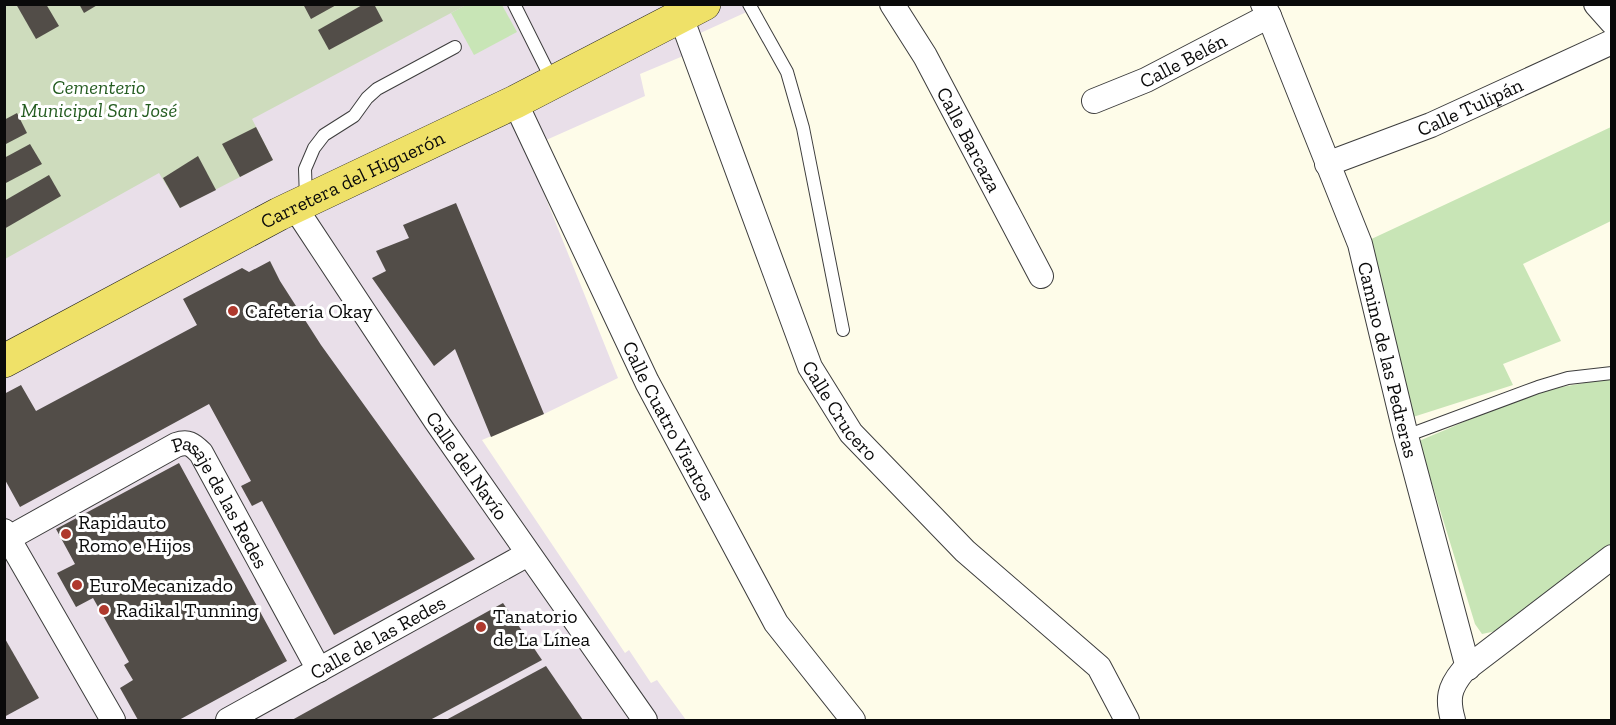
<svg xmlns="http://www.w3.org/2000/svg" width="1616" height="725" viewBox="0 0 1616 725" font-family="'Zilla Slab',serif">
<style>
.industrial{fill:#e9dfe9}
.green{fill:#c8e5b6}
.cemetery{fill:#cedcbd}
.building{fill:#524d48}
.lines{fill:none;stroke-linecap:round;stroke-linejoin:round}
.service-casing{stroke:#3d3d3d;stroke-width:14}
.minor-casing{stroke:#3d3d3d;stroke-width:26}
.primary-casing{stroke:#1b1b1b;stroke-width:34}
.service{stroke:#fff;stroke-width:12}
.minor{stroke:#fff;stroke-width:24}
.primary{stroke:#efe168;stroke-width:33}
.poi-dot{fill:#af392d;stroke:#fff;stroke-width:2}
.labels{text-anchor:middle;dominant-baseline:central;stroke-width:6;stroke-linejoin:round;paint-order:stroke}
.street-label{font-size:20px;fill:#0a0a0a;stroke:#fff}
.park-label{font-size:20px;font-style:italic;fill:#245c20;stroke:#fff}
.poi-label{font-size:20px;fill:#0a0a0a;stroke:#fff;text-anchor:start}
</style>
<rect width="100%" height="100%" fill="#fefce9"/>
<polygon class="industrial" points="4,5 762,5 696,35 700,49 640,74 645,96 526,149 618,378 544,414 482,440 625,653 629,650 651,683 657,680 686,720 5,720"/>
<g class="green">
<polygon points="466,5 502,5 517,32 474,55 451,13"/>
<polygon points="1611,127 1611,221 1523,264 1561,341 1503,364 1513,385 1413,417 1365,242"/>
<path d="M1611 378V548L1496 631 1482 634 1475 624 1419 441C1458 425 1495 407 1535 394 1560 386 1586 383 1611 378Z"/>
</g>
<polygon class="cemetery" points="5,5 466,5 252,119 273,160 180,208 159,173 5,259"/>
<g class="building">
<polygon points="16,4 46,4 59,26 36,39"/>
<polygon points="79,4 99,4 84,13"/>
<polygon points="303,4 338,4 311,19"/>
<polygon points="364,4 374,4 383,21 329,50 318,30"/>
<polygon points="17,113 27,133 4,145 4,120"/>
<polygon points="256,127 273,160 240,177 222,144"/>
<polygon points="30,144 42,164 4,184 4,158"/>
<polygon points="198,156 216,190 180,208 163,178"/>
<polygon points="49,175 61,196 4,229 4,201"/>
<polygon points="456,203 544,414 491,437 455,349 434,366 372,278 386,271 376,251 409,238 403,225"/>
<polygon points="270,261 280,281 321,345 475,559 334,635 262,501 252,506 241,486 251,481 209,404 20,507 4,478 4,394 21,385 36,411 197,325 183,299 242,268 249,272"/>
<polygon points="179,463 287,661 179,720 138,720 120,688 133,680 124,665 129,662 93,598 76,607 57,573 75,564 56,529"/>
<polygon points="503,603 542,660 430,720 292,720"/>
<polygon points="4,637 39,698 4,717"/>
<polygon points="546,666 583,720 446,720"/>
</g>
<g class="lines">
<defs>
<g id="service">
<polyline points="514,4 553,82"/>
<polyline points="749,4 787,72 803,128 843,330"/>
<polyline points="306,199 305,169 314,148 324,135 354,116 367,98 377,89 455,47"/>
<polyline points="1406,436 1538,387 1568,378 1612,373"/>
</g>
<g id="minor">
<path id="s1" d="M892 4 925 56 1041 276"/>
<path id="s2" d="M1263 4 1269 16 1360 244 1406 436 1468 668"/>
<polyline points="1596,4 1612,22"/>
<path id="s3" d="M681 17 810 367 851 433 965 551 1099 667 1127 720"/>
<path id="s4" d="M1094 101 1146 80 1269 16"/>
<path id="s5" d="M515 102 647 382 776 623 853 720"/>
<path id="s6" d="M1327 164 1431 125 1612 42"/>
<path id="s7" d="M294 206 436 421 645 720"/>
<polyline points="4,531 113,720"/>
<path id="s8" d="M9 538 176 445C188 441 192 444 201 453L319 670"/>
<path id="s9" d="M228 720 528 554"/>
<path d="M1453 720C1447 699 1449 688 1463 671L1612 557"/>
</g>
<g id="primary">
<path id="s10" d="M4 361 279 214 515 102 704 4"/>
</g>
</defs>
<use href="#service" class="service-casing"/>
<use href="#minor" class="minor-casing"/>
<use href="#primary" class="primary-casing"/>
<use href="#service" class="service"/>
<use href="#minor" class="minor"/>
<use href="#primary" class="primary"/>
</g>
<g class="poi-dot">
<circle cx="233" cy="311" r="6"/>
<circle cx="66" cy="534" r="6"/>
<circle cx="77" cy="585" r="6"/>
<circle cx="104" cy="610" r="6"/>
<circle cx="481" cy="627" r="6"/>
</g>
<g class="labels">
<g class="street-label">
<text stroke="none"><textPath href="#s4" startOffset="98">Calle Belén</textPath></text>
<text stroke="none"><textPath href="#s6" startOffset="154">Calle Tulipán</textPath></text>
<text stroke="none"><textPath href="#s1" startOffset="156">Calle Barcaza</textPath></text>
<text stroke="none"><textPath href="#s10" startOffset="393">Carretera del Higuerón</textPath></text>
<text stroke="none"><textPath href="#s2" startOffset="378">Camino de las Pedreras</textPath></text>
<text stroke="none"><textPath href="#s3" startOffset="426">Calle Crucero</textPath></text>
<text stroke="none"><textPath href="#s5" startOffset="354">Calle Cuatro Vientos</textPath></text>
<text stroke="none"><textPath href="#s7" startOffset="312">Calle del Navío</textPath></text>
<text stroke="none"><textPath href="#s8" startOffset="268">Pasaje de las Redes</textPath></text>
<text stroke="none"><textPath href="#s9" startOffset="171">Calle de las Redes</textPath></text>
</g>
<g class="park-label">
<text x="99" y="87">Cementerio<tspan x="99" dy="23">Municipal San José</tspan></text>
</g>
<g class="poi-label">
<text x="245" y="311">Cafetería Okay</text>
<text x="78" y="522">Rapidauto<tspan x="78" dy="23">Romo e Hijos</tspan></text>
<text x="89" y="585">EuroMecanizado</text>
<text x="116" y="610">Radikal Tunning</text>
<text x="493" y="616">Tanatorio<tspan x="493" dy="23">de La Línea</tspan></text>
</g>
</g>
<rect width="1616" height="725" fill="none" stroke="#0a0a0a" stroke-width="12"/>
</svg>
